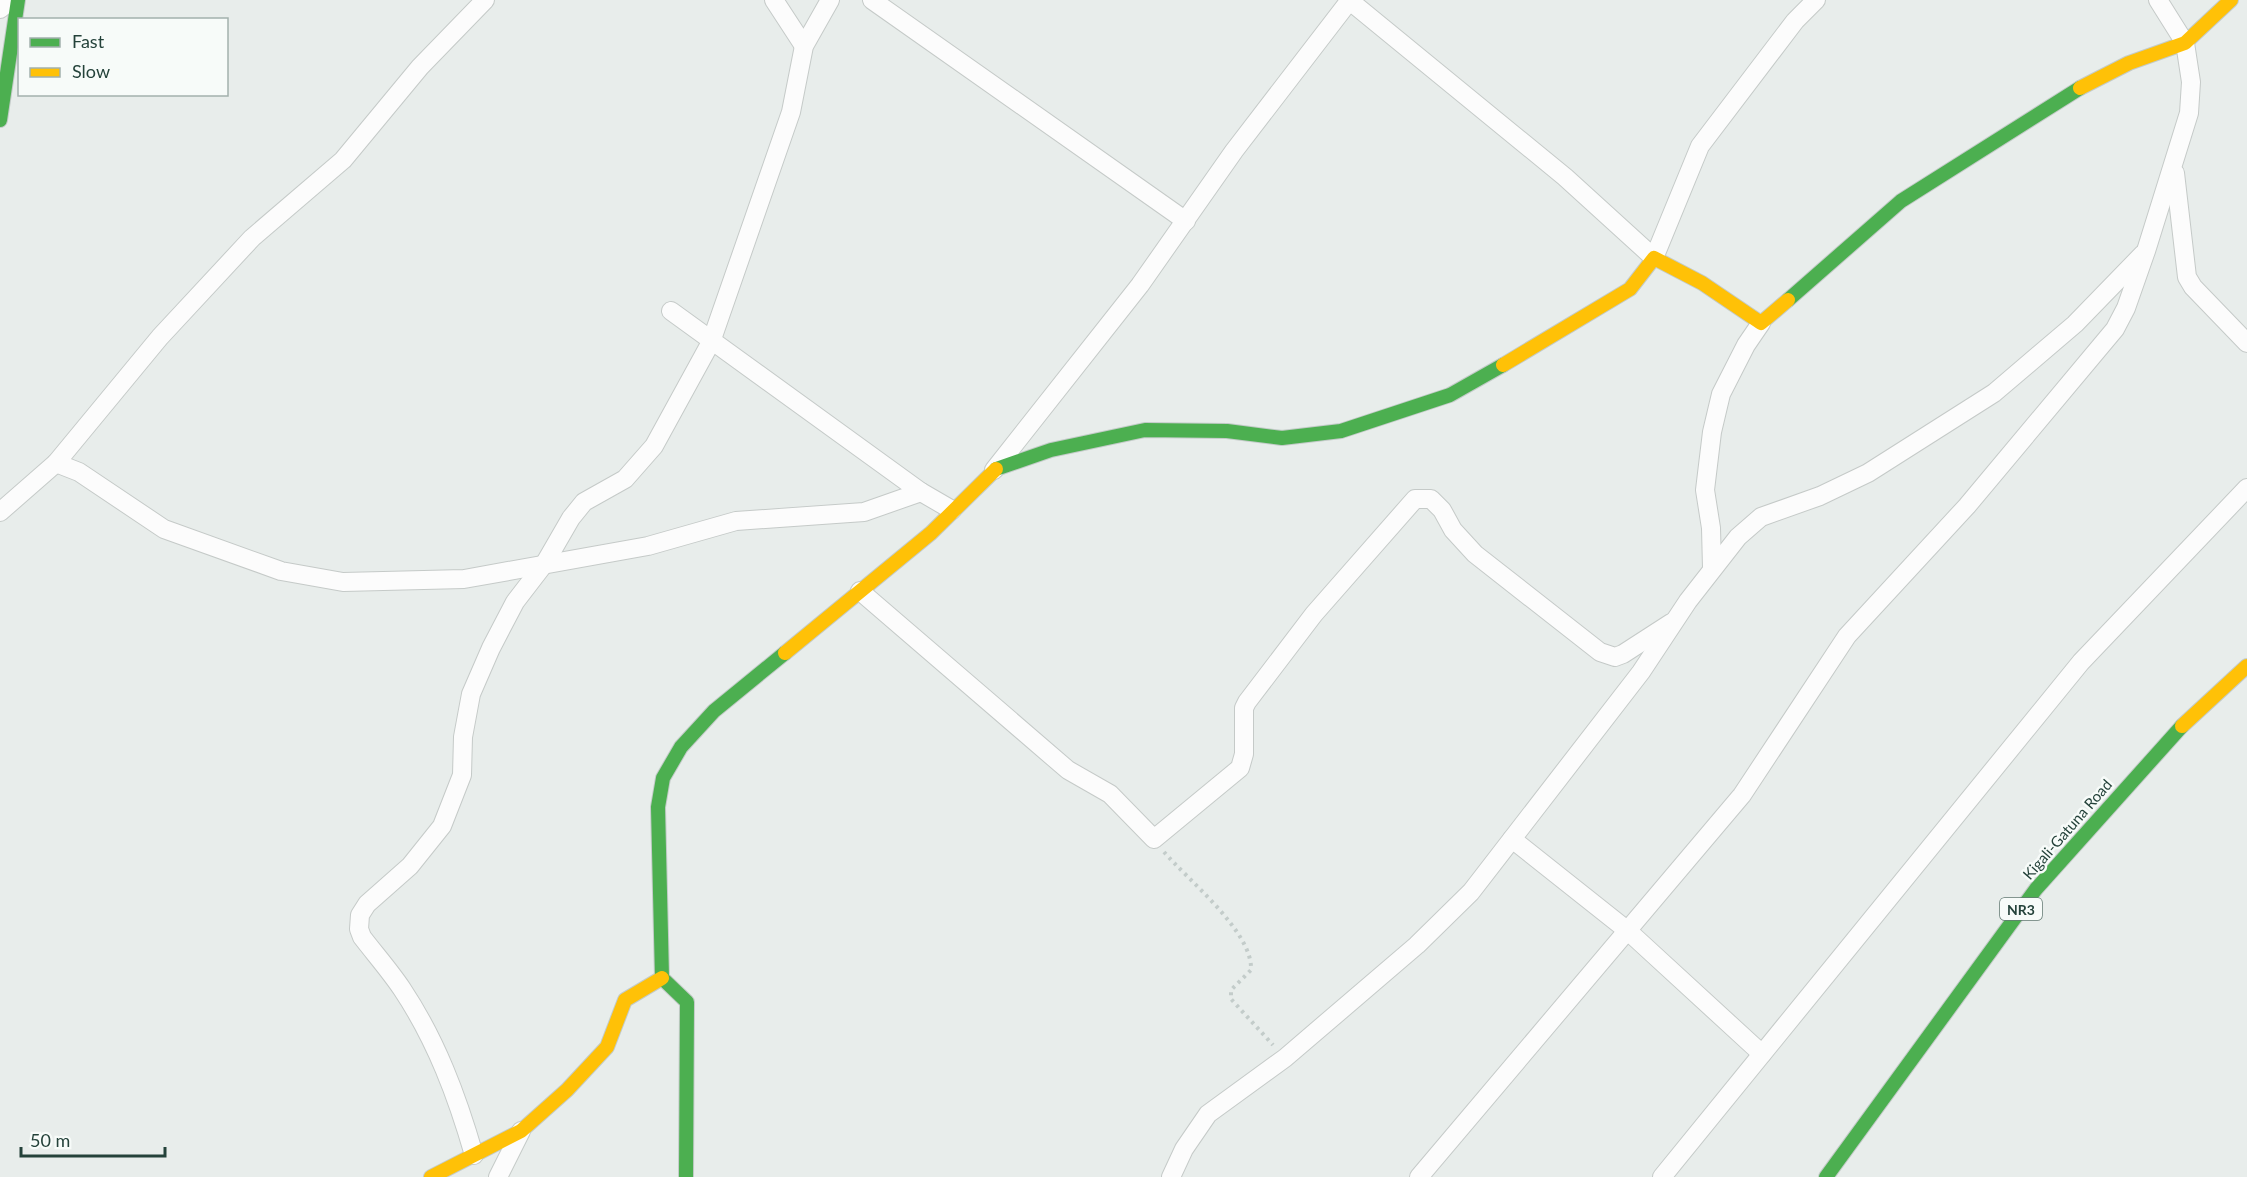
<svg xmlns="http://www.w3.org/2000/svg" width="2247" height="1177" viewBox="0 0 2247 1177" font-family="Lato,sans-serif">
<style>
.lines{fill:none;stroke-linecap:round;stroke-linejoin:round}
.street-casing{stroke:#c5cac8;stroke-width:20}
.fast-casing{stroke:#c3cbc8;stroke-width:16}
.slow-casing{stroke:#c3cbc8;stroke-width:16}
.path{stroke:#c3ccca;stroke-width:4;stroke-dasharray:3 4.5;stroke-linecap:butt}
.street{stroke:#fcfcfc;stroke-width:18}
.fast{stroke:#4caf50;stroke-width:14}
.slow{stroke:#ffc107;stroke-width:14}
.labels{text-anchor:middle;dominant-baseline:central;stroke-width:5;stroke-linejoin:round;paint-order:stroke}
.shield{fill:#f7fbf9;stroke:#637a73;stroke-width:1.5}
.shield-label{font-size:14px;font-weight:bold;fill:#24423a}
.street-label{font-size:15px;fill:#24423a;stroke:#f7fbf9}
</style>
<rect width="100%" height="100%" fill="#e8edeb"/>
<g class="lines">
<defs>
<g id="street">
<polyline points="774,0 804,46"/>
<polyline points="872,0 1186,221"/>
<polyline points="1350,1 1565,177 1654,258 1700,146 1795,21 1816,0"/>
<polyline points="0,9 11,0"/>
<polyline points="2175,173 2187,277 2193,287 2247,343"/>
<polyline points="671,311 921,492"/>
<polyline points="56,463 79,472 164,529 281,571 343,582 464,579 648,546 736,521 864,512 921,492 952,510"/>
<polyline points="994,470 1140,285 1234,151 1350,0"/>
<polyline points="0,512 56,463 160,337 252,238 343,160 420,67 485,0"/>
<polyline points="1712,568 1711,528 1705,490 1712,432 1721,394 1746,345 1761,323"/>
<polyline points="860,591 1068,770 1110,794 1154,839 1240,768 1244,754 1244,708 1247,702 1314,614 1415,499 1431,499 1442,510 1453,530 1475,554 1600,652 1615,657 1623,654 1671,623"/>
<polyline points="1512,839 1628,931 1762,1054"/>
<path d="M474 1155C457 1096 436 1040 402 989 390 971 375 954 362 937L359 929 360 915 367 904 410 866 442 826 462 775 463 737 471 694 491 648 515 602 545 563 571 518 584 502 625 479 654 446 711 342 791 112 804 46 830 0"/>
<polyline points="498,1177 521,1131"/>
<polyline points="1171,1177 1184,1149 1208,1114 1285,1058 1417,945 1471,892 1641,672 1688,601 1738,537 1761,517 1820,496 1868,473 1994,393 2075,324 2143,254"/>
<polyline points="1419,1177 1742,795 1847,636 1967,506 2115,329 2126,308 2146,251 2189,113 2191,82 2185,43 2158,0"/>
<polyline points="1662,1177 2081,662 2247,488"/>
</g>
<g id="fast">
<polyline points="0,120 18,0"/>
<polyline points="1788,300 1901,201 2080,88"/>
<polyline points="996,469 1051,450 1145,430 1227,431 1282,438 1341,431 1450,395 1503,365"/>
<polyline points="686,1177 687,1002 662,978 658,807 663,778 681,747 714,711 785,653"/>
<polyline points="1826,1177 2036,889 2182,726"/>
</g>
<g id="slow">
<polyline points="2080,88 2129,63 2185,43 2231,0"/>
<polyline points="1503,365 1630,289 1654,258 1702,283 1761,323 1788,300"/>
<polyline points="785,653 931,533 996,469"/>
<polyline points="2182,726 2247,666"/>
<polyline points="431,1177 521,1131 567,1090 607,1047 625,1000 662,978"/>
</g>
</defs>
<use href="#street" class="street-casing"/>
<use href="#fast" class="fast-casing"/>
<use href="#slow" class="slow-casing"/>
<path class="path" d="M1164 852C1188 880 1253 932 1251 970L1231 990V999L1273 1045"/>
<use href="#street" class="street"/>
<use href="#fast" class="fast"/>
<use href="#slow" class="slow"/>
</g>
<g class="labels">
<rect class="shield" x="2000" y="898" width="42" height="22" rx="4.5"/>
<g class="shield-label">
<text x="2021" y="909">NR3</text>
</g>
<g class="street-label">
<text transform="translate(2067 829) rotate(-49)">Kigali-Gatuna Road</text>
</g>
</g>
<rect x="18" y="18" width="210" height="78" fill="#f7fbf9" stroke="#a3b1ad" stroke-width="1.5"/>
<rect x="30" y="38" width="30" height="9" fill="#4caf50" stroke="#a3b1ad" stroke-width="1.5"/>
<text x="72" y="48" font-size="18" fill="#24423a">Fast</text>
<rect x="30" y="68" width="30" height="9" fill="#ffc107" stroke="#a3b1ad" stroke-width="1.5"/>
<text x="72" y="78" font-size="18" fill="#24423a">Slow</text>
<path d="M21 1147v9h144v-9" fill="none" stroke="#24423a" stroke-width="3"/>
<text x="30" y="1147" font-size="18" fill="#24423a" stroke="#f7fbf9" stroke-width="4.5" paint-order="stroke">50 m</text>
</svg>
